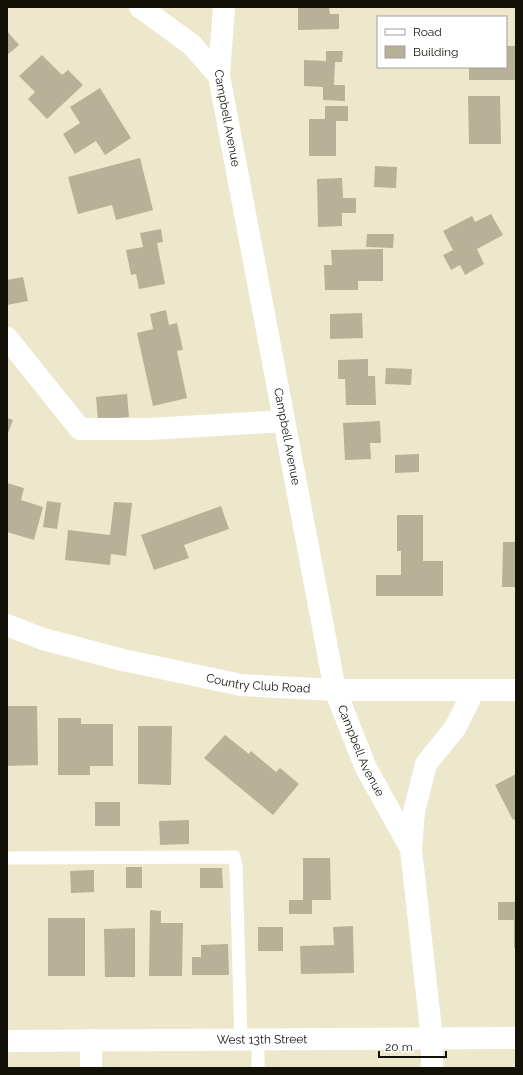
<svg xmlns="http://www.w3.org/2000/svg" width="523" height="1075" viewBox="0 0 523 1075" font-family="Raleway,sans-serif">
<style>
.building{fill:#b7b297}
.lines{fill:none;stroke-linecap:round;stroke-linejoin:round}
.lane{stroke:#fff;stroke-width:13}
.street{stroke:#fff;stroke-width:22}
.labels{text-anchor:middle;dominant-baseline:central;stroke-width:3;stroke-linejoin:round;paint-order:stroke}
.street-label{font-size:12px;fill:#141208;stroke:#fff}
</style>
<rect width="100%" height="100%" fill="#ede7cb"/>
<g class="building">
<polygon points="298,7 329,7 330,14 339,14 339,29 298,30"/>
<polygon points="7,31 19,45 7,55"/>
<polygon points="506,46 516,46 516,80 469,80 469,67 506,67"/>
<polygon points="326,51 343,51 342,62 335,62 334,85 345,85 345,101 323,100 323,87 304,86 304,60 326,61"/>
<polygon points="42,55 62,75 68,70 83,85 47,119 28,99 35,92 19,76"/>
<polygon points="100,88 131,138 105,155 96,141 75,154 63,134 80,123 70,107"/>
<polygon points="468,96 500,96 501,144 469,144"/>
<polygon points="325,106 348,106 348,121 336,121 336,156 309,156 309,119 325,119"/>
<polygon points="140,158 153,210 116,220 112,205 78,214 68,177"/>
<polygon points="375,166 397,167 396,188 374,187"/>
<polygon points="342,178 343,198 356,198 356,213 342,213 342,226 318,227 317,179"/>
<polygon points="491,214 503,235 477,249 484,264 465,275 460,265 451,270 443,255 453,250 443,231 472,216 475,222"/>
<polygon points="161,229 163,242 157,243 165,284 139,289 136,274 131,275 126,250 143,247 140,233"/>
<polygon points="367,234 394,234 393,248 366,247"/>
<polygon points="383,249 383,281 358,281 358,290 325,290 324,265 332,265 331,250"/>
<polygon points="23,277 28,301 7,305 7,280"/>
<polygon points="166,310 169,325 177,323 183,350 177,351 187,398 153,406 137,333 153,329 150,314"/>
<polygon points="362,313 363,338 330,339 330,314"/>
<polygon points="368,359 368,376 375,376 376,405 346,405 345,379 338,379 338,360"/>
<polygon points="386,368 412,369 411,385 385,384"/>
<polygon points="127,394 129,417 98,420 96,397"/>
<polygon points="7,418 13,420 7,436"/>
<polygon points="380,421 381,443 370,443 371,459 345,460 343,423"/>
<polygon points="419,454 419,472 395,473 395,455"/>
<polygon points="7,483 24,488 21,500 43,507 34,540 7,532"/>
<polygon points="47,501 61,503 57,529 43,527"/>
<polygon points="114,502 132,503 126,556 111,554 110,565 65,560 68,530 110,535"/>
<polygon points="221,506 229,529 184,545 189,558 154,570 141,535"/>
<polygon points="397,515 423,515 423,561 443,561 443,596 376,596 376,575 401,575 401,551 397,551"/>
<polygon points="503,542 516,542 516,587 502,587"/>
<polygon points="7,706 37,706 38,765 7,766"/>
<polygon points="58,718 81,718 81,724 113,724 113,766 90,766 90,775 58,775"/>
<polygon points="138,726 172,726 171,785 138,784"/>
<polygon points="225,735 249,754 251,751 276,772 280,768 299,784 273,815 204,758"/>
<polygon points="516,774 516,819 513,820 495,785"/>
<rect x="95" y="802" width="25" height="24"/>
<polygon points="189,820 189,844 160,845 159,821"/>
<polygon points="303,858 330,858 331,900 312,900 312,914 289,914 289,900 303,900"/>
<rect x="126" y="867" width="16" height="21"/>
<polygon points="200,868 222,868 223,888 200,888"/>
<polygon points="94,870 94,892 71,893 70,871"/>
<polygon points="498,902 516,902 516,948 514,948 514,920 498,920"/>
<polygon points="150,910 161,911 161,923 183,923 182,976 149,976"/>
<rect x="48" y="918" width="37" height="58"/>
<polygon points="353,926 354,973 301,974 300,946 334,945 333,927"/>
<rect x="258" y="927" width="25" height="24"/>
<polygon points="135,928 135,977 105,977 104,929"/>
<polygon points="228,944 229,975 192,975 192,957 201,957 201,945"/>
</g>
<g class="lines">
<g class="lane">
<polyline points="7,858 234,857 236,866 241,1040"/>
<polyline points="258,1040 258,1068"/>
</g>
<g class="street">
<polyline points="140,7 192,45 219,76"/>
<path id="s1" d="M224 7 219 76 335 690 366 768 411 849 432 1039V1068"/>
<polyline points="7,338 80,429 149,429 284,421"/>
<path id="s2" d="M7 625 43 639 123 660 241 685 335 690H516"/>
<polyline points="411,849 414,812 426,764 455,728 474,690"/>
<path id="s3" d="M7 1041 516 1038"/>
<polyline points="91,1068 91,1040"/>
</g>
</g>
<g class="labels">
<g class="street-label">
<text stroke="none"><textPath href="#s1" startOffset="112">Campbell Avenue</textPath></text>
<text stroke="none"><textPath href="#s1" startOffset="436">Campbell Avenue</textPath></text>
<text stroke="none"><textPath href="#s2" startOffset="259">Country Club Road</textPath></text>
<text stroke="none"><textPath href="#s1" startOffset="760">Campbell Avenue</textPath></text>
<text stroke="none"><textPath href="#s3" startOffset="255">West 13th Street</textPath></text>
</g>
</g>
<rect width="523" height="1075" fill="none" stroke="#141208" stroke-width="16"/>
<rect x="377" y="16" width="130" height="52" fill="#ffffff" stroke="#a1a09c"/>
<rect x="385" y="29" width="20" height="6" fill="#ffffff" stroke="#a1a09c"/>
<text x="413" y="36" font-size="12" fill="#141208">Road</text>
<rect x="385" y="46" width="20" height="12" fill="#b7b297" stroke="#a1a09c"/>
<text x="413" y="56" font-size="12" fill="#141208">Building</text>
<path d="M379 1051v6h67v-6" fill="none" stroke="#141208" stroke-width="2"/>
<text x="385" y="1051" font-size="12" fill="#141208" stroke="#ffffff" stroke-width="3" paint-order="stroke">20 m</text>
</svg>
